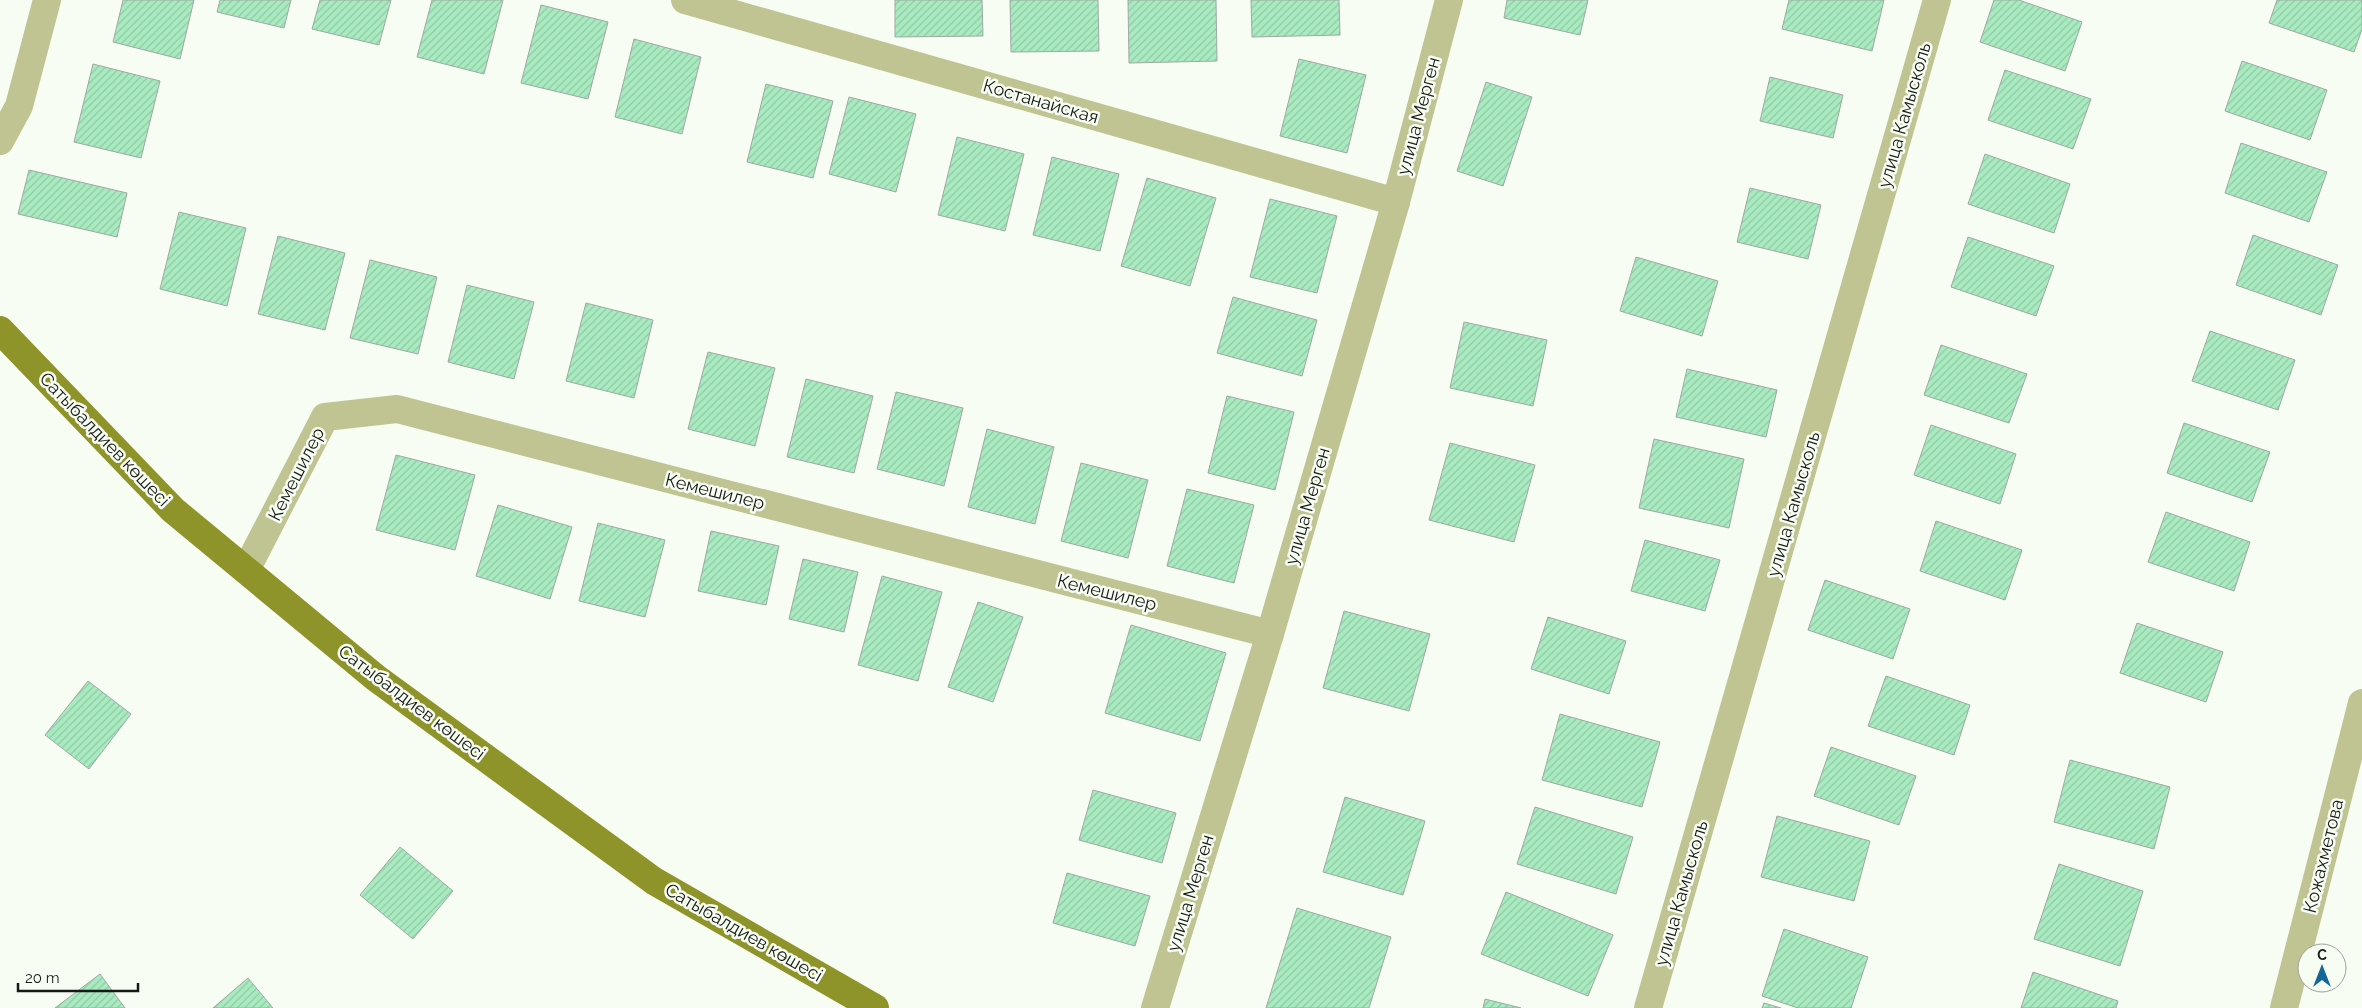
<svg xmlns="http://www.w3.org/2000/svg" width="2362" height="1008" viewBox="0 0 2362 1008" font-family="Raleway,sans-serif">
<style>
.building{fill:url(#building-hatch);stroke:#9ea9a2}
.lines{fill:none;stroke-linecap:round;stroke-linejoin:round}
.minor{stroke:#bfc492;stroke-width:28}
.major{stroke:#8e9429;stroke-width:28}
.labels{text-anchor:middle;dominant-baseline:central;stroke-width:5;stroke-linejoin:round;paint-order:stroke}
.street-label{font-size:18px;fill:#171916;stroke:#f7fdf3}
</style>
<defs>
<pattern id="building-hatch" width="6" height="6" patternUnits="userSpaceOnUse" patternTransform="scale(1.25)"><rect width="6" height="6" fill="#a9ebc1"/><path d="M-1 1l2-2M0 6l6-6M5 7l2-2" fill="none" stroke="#91c9a5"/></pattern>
</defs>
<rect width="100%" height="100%" fill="#f7fdf3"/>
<g class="building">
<polygon points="123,0 194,0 180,59 113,42"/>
<polygon points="220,0 291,0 284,28 217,12"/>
<polygon points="320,0 391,0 379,45 312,29"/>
<polygon points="432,0 503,0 484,74 417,57"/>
<polygon points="895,0 982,0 983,36 895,37"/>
<polygon points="1010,0 1098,0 1099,51 1011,52"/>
<polygon points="1128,0 1216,0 1217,61 1129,63"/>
<polygon points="1251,0 1339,0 1340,35 1252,37"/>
<polygon points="1507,0 1588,0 1580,35 1504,18"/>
<polygon points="1789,0 1884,0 1872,51 1782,29"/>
<polygon points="1994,0 2019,0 2082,22 2065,71 1980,42"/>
<polygon points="2277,0 2362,0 2362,29 2354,52 2269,23"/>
<polygon points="541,5 608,22 588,99 521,83"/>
<polygon points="634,39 701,57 682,134 615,117"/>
<polygon points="1299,59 1366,75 1347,153 1280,136"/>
<polygon points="2242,61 2327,90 2310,140 2225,111"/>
<polygon points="93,64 160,81 141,158 74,142"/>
<polygon points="2005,70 2091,99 2073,149 1988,120"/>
<polygon points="1770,77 1843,95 1833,138 1760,121"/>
<polygon points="1486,82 1532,97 1503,186 1457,171"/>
<polygon points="766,84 833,101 813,178 747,162"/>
<polygon points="849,97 916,114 896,192 829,174"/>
<polygon points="957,137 1024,154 1005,231 938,215"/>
<polygon points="2241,143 2327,172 2309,222 2225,193"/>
<polygon points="1985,154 2070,184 2054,233 1968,204"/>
<polygon points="1052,157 1119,174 1100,251 1033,235"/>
<polygon points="29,170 127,193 117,237 18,214"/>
<polygon points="1147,178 1216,198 1190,286 1121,266"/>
<polygon points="1750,188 1821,205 1808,259 1737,242"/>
<polygon points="1270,199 1337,216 1317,293 1250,277"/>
<polygon points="179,212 246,228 227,306 160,289"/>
<polygon points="2253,235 2338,265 2321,315 2236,285"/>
<polygon points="278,236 345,253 325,330 258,314"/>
<polygon points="1968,237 2054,266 2036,316 1951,287"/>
<polygon points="1636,257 1718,281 1702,336 1620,311"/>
<polygon points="370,260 437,277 418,354 350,338"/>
<polygon points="467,285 534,302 514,379 448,362"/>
<polygon points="1233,297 1317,320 1302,376 1217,353"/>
<polygon points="586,303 653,320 634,398 566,381"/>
<polygon points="1464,322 1547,340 1533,406 1450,388"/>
<polygon points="2210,331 2295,360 2278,410 2192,381"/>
<polygon points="1941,345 2027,374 2009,423 1924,395"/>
<polygon points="708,352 775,368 755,446 688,429"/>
<polygon points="1687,369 1777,390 1766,437 1676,417"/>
<polygon points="806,379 873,396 854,473 787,457"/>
<polygon points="896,392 963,408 944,486 877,469"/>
<polygon points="1227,396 1294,412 1275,490 1208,473"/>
<polygon points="2184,423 2270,452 2252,502 2167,473"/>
<polygon points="1931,425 2016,454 2000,504 1914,475"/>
<polygon points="987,429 1054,447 1035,524 968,507"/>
<polygon points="1654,439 1744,459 1729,528 1639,508"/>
<polygon points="1450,443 1535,465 1514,542 1429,520"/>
<polygon points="396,455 475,475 455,550 376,530"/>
<polygon points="1081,463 1148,480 1128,558 1061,541"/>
<polygon points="1187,489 1254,505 1234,583 1167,566"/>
<polygon points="498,505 572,527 550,599 476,576"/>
<polygon points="2166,512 2250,542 2234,591 2148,562"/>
<polygon points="1936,521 2022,550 2005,600 1920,571"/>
<polygon points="598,523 665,540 645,617 579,601"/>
<polygon points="711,531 779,546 766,605 698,591"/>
<polygon points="1645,540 1720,560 1705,611 1631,591"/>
<polygon points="803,559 858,572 844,632 789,619"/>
<polygon points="882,576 942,592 918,681 858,665"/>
<polygon points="1825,580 1910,609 1893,659 1808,630"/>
<polygon points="978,602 1023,617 993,702 948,687"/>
<polygon points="1344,611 1430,634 1409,711 1323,688"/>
<polygon points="1548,617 1626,641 1609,694 1531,669"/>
<polygon points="2137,623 2223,652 2206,702 2120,673"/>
<polygon points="1131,625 1226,653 1200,741 1105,713"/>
<polygon points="1886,676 1970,705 1954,755 1868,726"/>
<polygon points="88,681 131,714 89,769 45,735"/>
<polygon points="1560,714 1660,742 1642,807 1542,780"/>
<polygon points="1831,747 1916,776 1899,825 1814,796"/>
<polygon points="2070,760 2170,787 2154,849 2054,822"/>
<polygon points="1093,790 1176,813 1162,863 1079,840"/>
<polygon points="1345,797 1425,821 1403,895 1323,872"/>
<polygon points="1535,807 1633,837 1616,894 1517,864"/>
<polygon points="1777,816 1870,841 1854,901 1761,877"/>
<polygon points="400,847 453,891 413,939 360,895"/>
<polygon points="2059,864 2143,891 2120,966 2034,939"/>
<polygon points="1067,873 1150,896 1135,946 1053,923"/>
<polygon points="1506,892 1613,935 1588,996 1481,954"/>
<polygon points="1297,908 1391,937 1369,1008 1266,1008"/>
<polygon points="1784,929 1868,957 1851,1008 1798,1008 1762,996"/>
<polygon points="2033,972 2118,1001 2116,1008 2021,1008"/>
<polygon points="100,974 125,1008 55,1008"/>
<polygon points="248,978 273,1008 213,1008"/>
<polygon points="1485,999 1521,1008 1483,1008"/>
<polygon points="1764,1003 1781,1008 1762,1008"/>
</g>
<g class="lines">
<g class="minor">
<polyline points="685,0 1396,202"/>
<polyline points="0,141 19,106 47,0"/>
<polyline points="246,570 325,417 397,409 1270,634"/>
<polyline points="1155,1008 1270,634 1396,202 1449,0"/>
<polyline points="1648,1008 1937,0"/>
<polyline points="2284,1008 2362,703"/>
</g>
<polyline class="major" points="0,330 173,510 376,678 654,881 875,1008"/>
</g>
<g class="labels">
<g class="street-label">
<text transform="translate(1041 101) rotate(16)">Костанайская</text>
<text transform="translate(1904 115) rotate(-74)">улица Камысколь</text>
<text transform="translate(1418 116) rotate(-75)">улица Мерген</text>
<text transform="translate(105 439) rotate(46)">Сатыбалдиев көшесі</text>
<text transform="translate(296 474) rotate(-63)">Кемешилер</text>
<text transform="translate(715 491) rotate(14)">Кемешилер</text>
<text transform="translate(1793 504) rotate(-74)">улица Камысколь</text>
<text transform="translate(1307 506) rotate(-74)">улица Мерген</text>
<text transform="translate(1107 592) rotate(14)">Кемешилер</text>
<text transform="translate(412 702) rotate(37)">Сатыбалдиев көшесі</text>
<text transform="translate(2323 856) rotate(-76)">Кожахметова</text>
<text transform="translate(1190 893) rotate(-73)">улица Мерген</text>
<text transform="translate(1681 893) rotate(-74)">улица Камысколь</text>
<text transform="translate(744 932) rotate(30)">Сатыбалдиев көшесі</text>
</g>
</g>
<g transform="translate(2322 968)"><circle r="24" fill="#f7fdf3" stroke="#9da29b"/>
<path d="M0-4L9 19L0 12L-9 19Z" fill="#156698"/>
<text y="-8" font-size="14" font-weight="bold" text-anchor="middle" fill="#171916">С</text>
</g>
<path d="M18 983v8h120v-8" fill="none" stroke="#171916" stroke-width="2.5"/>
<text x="25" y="983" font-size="15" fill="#171916" stroke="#f7fdf3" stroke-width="4" paint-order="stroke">20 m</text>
</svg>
